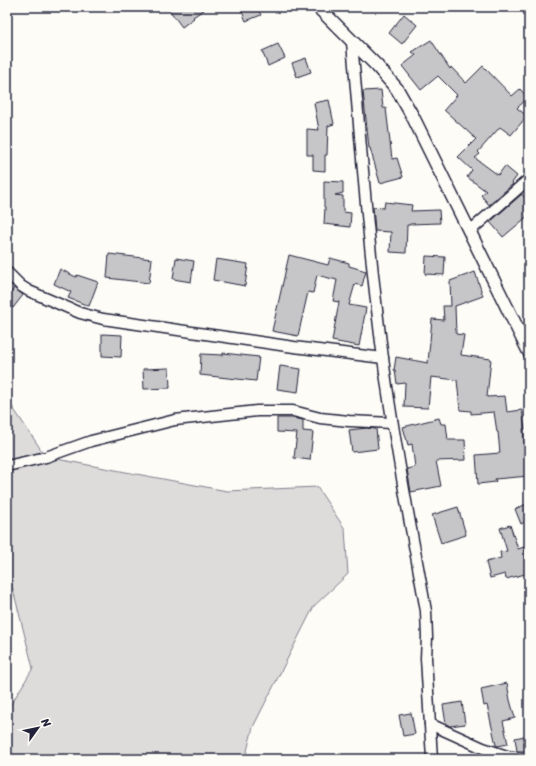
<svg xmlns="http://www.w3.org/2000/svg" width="536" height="766" viewBox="0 0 536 766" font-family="Sriracha,sans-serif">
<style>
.green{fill:#dddcdb;stroke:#807f8b}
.building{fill:#c6c6c8;stroke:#22223b}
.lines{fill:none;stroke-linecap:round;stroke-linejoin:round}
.minor-casing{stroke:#22223b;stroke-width:13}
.tertiary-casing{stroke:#22223b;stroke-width:15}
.minor{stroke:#fdfcf7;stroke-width:10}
.tertiary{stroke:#fdfcf7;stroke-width:12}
</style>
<rect width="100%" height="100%" fill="#fdfcf7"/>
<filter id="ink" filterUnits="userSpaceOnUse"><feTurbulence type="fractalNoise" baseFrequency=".025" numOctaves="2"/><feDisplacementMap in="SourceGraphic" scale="8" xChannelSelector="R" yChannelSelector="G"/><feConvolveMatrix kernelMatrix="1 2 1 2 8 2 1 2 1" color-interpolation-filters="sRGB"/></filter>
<g filter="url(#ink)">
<polygon class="green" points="7,399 46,457 227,491 317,487 345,529 348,574 314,606 253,727 245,759 7,759 7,711 33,668 7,566"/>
<g class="building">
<polygon points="167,7 208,7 193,17 194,18 182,27"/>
<polygon points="240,7 257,7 261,15 246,21"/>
<polygon points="404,14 417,25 402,44 389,33"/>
<polygon points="431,40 450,69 451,67 466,83 483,66 512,96 520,89 528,98 517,108 527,116 511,135 500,127 478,152 480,154 475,158 498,175 505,166 517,176 512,183 513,184 489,205 481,195 486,191 467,177 472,170 458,157 476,139 444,110 457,95 438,76 421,90 402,66 416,55 412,52"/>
<polygon points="278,44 285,58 268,66 262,51"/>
<polygon points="306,58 311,72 297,77 292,63"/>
<polygon points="381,90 383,108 386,108 392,159 397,158 403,177 380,183 370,148 369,148 363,91"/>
<polygon points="329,100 334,124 328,126 327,155 325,155 325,171 313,170 313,155 307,155 307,129 319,130 314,103"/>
<polygon points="324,181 343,182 343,193 335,195 343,196 343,212 351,213 350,227 324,224 325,207 324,207"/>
<polygon points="522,194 529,203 529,215 503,237 490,222"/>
<polygon points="385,202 412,205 411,211 439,210 440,223 410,224 410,225 407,225 406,253 390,252 391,232 375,231 373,207 384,208"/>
<polygon points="109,254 152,259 149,283 107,278"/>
<polygon points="289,255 328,265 330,258 349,263 349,266 366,271 362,286 355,284 349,305 366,308 359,346 332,341 339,302 333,301 337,280 317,275 313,293 308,292 298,336 272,331"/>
<polygon points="426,256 445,257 444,275 425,274"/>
<polygon points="176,258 194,261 191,282 173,279"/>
<polygon points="216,259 248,264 245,286 213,280"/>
<polygon points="60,269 76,277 77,275 98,282 89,306 68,298 71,292 54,284"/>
<polygon points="475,272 483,296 455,306 456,334 464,335 461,355 491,359 487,397 505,396 507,412 522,410 525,429 523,429 526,459 527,458 529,476 495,479 496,482 478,484 476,455 500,453 498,432 497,432 494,412 471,414 471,411 460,410 457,380 431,377 428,408 404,407 405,383 397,384 395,370 394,370 396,357 428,363 432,319 444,320 443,306 451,306 450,281"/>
<polygon points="14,288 23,295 13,308 7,303 7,298"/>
<polygon points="102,334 122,335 121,357 102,356"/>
<polygon points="223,353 259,357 256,381 200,375 201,354 223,355"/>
<polygon points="280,366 301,369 298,392 277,389"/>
<polygon points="169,368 170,388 144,389 143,369"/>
<polygon points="277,418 292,418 303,420 303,431 313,432 310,460 294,458 297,433 277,432"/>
<polygon points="439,418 441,424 446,424 448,440 465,440 466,460 436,461 441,486 411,492 407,469 415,467 412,444 408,445 403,427"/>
<polygon points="367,428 376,429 378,449 352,452 349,430"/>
<polygon points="529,503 529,520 521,524 515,509"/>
<polygon points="458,507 466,535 441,543 432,515"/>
<polygon points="510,525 518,549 524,547 529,573 506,579 505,574 490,578 486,562 501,558 500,552 507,551 500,528"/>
<polygon points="507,683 510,700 515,718 503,721 508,744 498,746 496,745 487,705 484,706 481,689"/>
<polygon points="462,702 465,724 450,726 446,724 443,705"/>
<polygon points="411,713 415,734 403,736 399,715"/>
<polygon points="529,735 529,751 517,751 515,738"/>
</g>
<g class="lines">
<defs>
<g id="minor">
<path d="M352 42C361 147 369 253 383 358 394 443 411 527 426 611L427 637 426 658 432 759"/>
<polyline points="470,231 529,179"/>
<polyline points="7,272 21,286 29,291 80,313 103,319 294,347 383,358"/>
<polyline points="7,466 46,457 91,441 175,420 257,411 293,411 320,418 349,421 392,423"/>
<polyline points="430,724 483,748 507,756 528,759"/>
</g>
<polyline id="tertiary" points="318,7 377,66 397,89 413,117 529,352"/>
</defs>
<use href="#minor" class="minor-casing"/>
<use href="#tertiary" class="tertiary-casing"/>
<use href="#minor" class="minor"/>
<use href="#tertiary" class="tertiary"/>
</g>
</g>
<rect width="536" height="766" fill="none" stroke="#fdfcf7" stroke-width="24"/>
<rect x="12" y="12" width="512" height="742" fill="none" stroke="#22223b" stroke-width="1.5" filter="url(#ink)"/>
<g transform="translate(38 728) rotate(57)" stroke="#fdfcf7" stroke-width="3" paint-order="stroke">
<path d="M0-3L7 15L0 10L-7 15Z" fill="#22223b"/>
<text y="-6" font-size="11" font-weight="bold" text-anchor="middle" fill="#22223b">N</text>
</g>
</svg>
